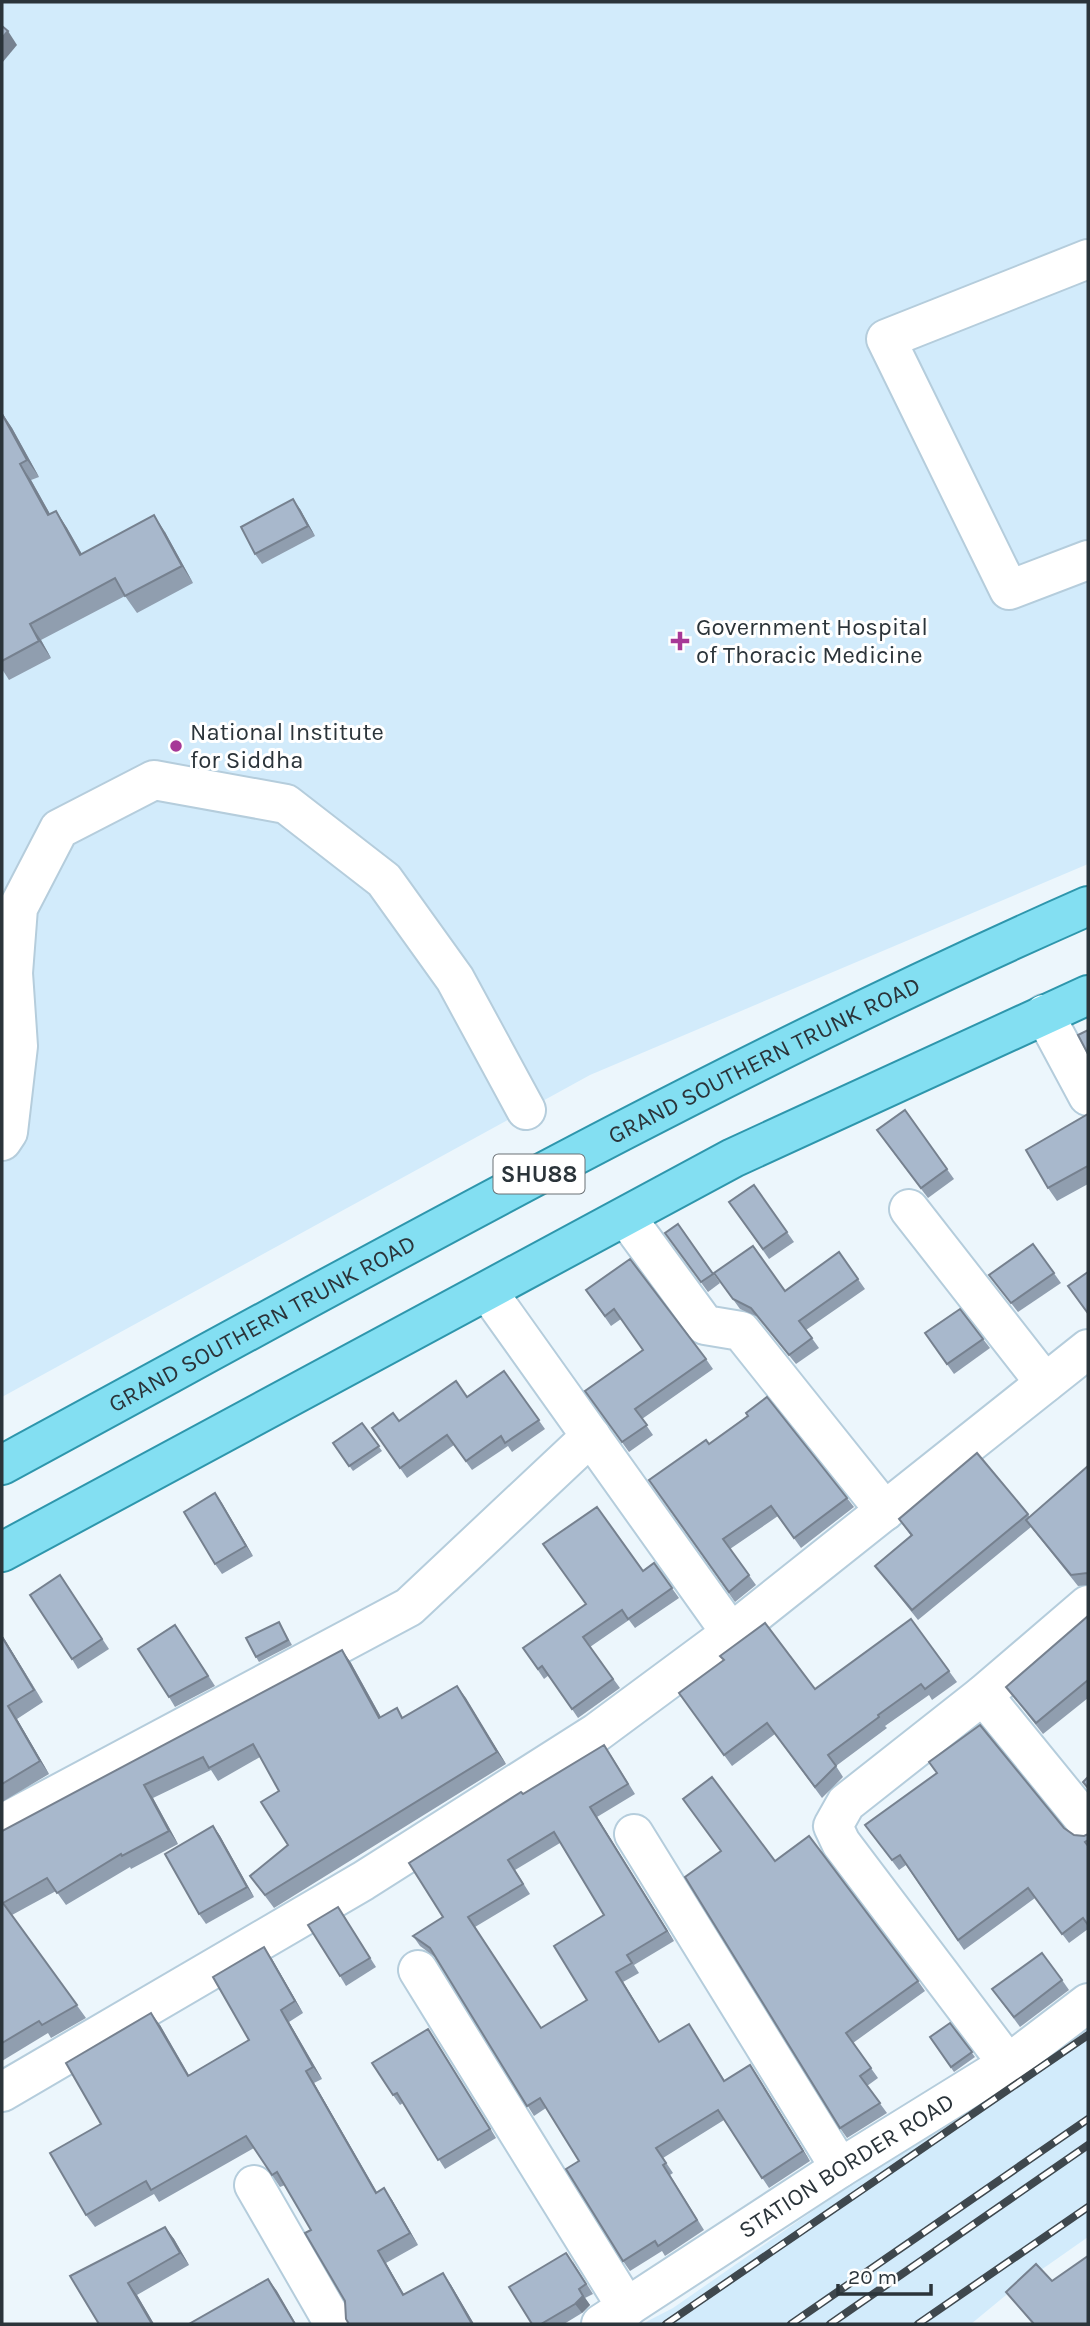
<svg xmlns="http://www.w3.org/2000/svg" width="1090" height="2326" viewBox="0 0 1090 2326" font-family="Karla,sans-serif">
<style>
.built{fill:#d2ebfb}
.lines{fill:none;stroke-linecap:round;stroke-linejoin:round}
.minor-casing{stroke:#b5cddc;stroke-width:42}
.major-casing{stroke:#2e96ac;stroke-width:42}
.minor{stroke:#fff;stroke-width:38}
.major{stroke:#83dff2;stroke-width:38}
.rail-casing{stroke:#3f484e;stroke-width:8}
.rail{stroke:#fff;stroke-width:5;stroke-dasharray:16;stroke-linecap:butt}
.wall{fill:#909eaf;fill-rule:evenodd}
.shaded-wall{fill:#76818f}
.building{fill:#a8b8cc;stroke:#76818f;stroke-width:2;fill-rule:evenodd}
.poi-dot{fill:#a63897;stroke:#fff;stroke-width:2.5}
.labels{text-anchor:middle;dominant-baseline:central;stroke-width:6;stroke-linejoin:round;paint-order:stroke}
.shield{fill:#fff;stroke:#6b7175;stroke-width:2}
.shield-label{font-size:23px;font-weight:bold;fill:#2b343a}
.poi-label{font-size:24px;fill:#2b343a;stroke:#fff;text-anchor:start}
.street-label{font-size:24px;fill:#2b343a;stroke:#fff}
</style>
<rect width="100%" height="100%" fill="#ecf6fc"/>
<g class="built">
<polygon points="2,2 1088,2 1088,864 590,1075 2,1397"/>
<polygon points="1088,2020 1088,2237 1011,2291 971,2324 642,2324 673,2308"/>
</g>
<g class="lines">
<defs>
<g id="minor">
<polyline points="1088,259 886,339 1009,590 1088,560"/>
<polyline points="1044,1014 1088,1096"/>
<polyline points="2,1141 8,1132 18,1046 13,973 18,908 59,829 154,780 286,804 384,880 455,979 526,1110"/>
<polyline points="909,1209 1045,1383"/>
<polyline points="626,1217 705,1325 741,1331 885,1511"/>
<polyline points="488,1292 731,1633"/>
<polyline points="983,1695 1088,1824"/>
<polyline points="2,1824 409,1607 591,1436"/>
<polyline points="634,1834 840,2168"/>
<polyline points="418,1970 627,2308"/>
<polyline points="1008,2064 841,1843 833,1826 846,1803 983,1695 1088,1605"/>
<polyline points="2,2092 363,1881 596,1733 731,1633 1088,1349"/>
<polyline points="254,2185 334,2324"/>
<path id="s1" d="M601 2324 840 2168 1008 2064 1088 2003"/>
</g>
<g id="major">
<path id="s2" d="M2 1465C360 1271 715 1070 1088 906"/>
<polyline points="2,1552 733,1158 1088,995"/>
</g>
</defs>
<use href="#minor" class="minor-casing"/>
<use href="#major" class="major-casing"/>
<use href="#minor" class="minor"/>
<use href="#major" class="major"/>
<defs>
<g id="rail">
<polyline points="666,2324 1088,2035"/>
<polyline points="791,2324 1088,2119"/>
<polyline points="830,2324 1088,2145"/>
<polyline points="918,2324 1088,2207"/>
</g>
</defs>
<use href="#rail" class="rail-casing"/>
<use href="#rail" class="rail"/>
</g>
<g class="wall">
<polygon points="2,413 12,428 39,477 31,480 50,514 56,511 67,528 82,554 165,532 193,583 137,613 125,596 41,640 51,658 9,680 2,669"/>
<polygon points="300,509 315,536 262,564 255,554"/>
<polygon points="905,1110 954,1179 928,1198 884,1140"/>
<polygon points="1088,1114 1088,1184 1057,1201 1048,1188"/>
<polygon points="754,1185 794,1242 769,1259 729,1202"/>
<polygon points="678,1224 720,1283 708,1292 665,1233"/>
<polygon points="1033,1244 1061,1283 1018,1312 989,1275"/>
<polygon points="839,1252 865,1289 806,1330 819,1348 796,1364 758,1317 740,1309 714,1273 785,1291"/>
<polygon points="586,1290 706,1359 713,1369 642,1419 653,1435 629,1452 585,1391 643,1350 621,1319 611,1326"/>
<polygon points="925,1333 983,1339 990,1348 954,1374"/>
<polygon points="504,1371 545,1429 512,1452 508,1446 472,1470 454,1445 407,1478 372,1428 399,1421 467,1397"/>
<polygon points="362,1423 382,1451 353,1471 333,1443"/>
<polygon points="709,1444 847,1498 854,1507 801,1548 778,1516 730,1549 756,1585 735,1602 649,1480"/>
<polygon points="977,1453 1030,1517 1088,1466 1088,1585 1078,1586 1031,1527 918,1620 875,1566 911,1536 899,1519"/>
<polygon points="215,1493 253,1556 222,1574 215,1564"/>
<polygon points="654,1563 679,1598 635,1628 629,1620 590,1647 620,1688 578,1718 549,1675 544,1679 523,1648"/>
<polygon points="60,1575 109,1649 78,1669 72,1659"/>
<polygon points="1088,1616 1088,1698 1043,1734 1006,1687"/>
<polygon points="911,1619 957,1682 932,1700 929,1695 885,1726 887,1728 836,1766 843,1777 822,1798 775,1734 732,1766 679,1693 815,1689"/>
<polygon points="279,1622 292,1645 259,1662 256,1657"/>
<polygon points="2,1635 43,1702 17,1719 49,1774 2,1802"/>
<polygon points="182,1635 215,1686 175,1707 169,1697"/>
<polygon points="342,1650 351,1663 381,1717 397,1708 403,1718 457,1686 506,1764 274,1908 250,1876 288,1845 279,1791 260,1757 218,1781 211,1770 153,1798 178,1844 131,1869 130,1867 66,1905 56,1891 12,1915 86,2018 51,2038 48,2033 2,2061 2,1831"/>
<path d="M611 1755 635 1794 597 1817 674 1941 634 1965 639 1973 623 1982 659 2042 689 2024 725 2081 750 2065 810 2161 769 2188 724 2120 663 2158 673 2173 670 2175 704 2230 665 2256 662 2251 630 2271 623 2261 579 2161 546 2108 534 2116 435 1957 420 1946 413 1936 443 1917 523 1794ZM560 1843 604 1915 587 2000 541 2028 475 1927 530 1894 515 1870Z"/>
<polygon points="865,1825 1064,1828 1074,1835 1084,1836 1088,1834 1088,1929 1069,1943 1035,1898 964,1950 906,1865 899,1870"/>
<polygon points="213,1826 220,1836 254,1897 206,1924 199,1914"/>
<polygon points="775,1861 918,1981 925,1991 853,2043 878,2078 867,2086 887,2113 847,2138 840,2128"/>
<polygon points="338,1907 376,1967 346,1986 340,1976"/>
<polygon points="272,1959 303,2013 289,2022 322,2079 314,2083 377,2192 392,2200 418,2245 386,2263 404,2294 443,2273 451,2285 474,2324 345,2301 311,2230 285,2185 280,2187 254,2148 159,2202 154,2194 95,2227 86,2215 101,2124 160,2025 189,2075 249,2040"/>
<polygon points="1062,1980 1069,1990 1020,2027 992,1989"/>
<polygon points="950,2023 975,2057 954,2072 930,2037"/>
<polygon points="428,2029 496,2138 445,2169 403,2103 400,2105 393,2095"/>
<polygon points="165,2227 174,2239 189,2265 137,2295 154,2324 99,2324"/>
<polygon points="573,2262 593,2294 585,2298 590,2305 582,2313 564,2324 532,2324"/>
<polygon points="1052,2281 1088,2324 1033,2324 1006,2292"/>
</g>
<g class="shaded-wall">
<polygon points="8,31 17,45 2,63 2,38"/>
<polygon points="2,413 12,428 39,477 27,460"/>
<polygon points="20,464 31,480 60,532 48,515"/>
<polygon points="293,499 300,509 315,536 308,526"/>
<polygon points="56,511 67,528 92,572 80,555"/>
<polygon points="154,515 165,532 193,583 182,566"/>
<polygon points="30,624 41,640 51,658 39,641"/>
<polygon points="215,1493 222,1503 253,1556 246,1546"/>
<polygon points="2,1635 43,1702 2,1637"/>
<polygon points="342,1650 351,1663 388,1730 379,1718"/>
<polygon points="457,1686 466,1698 506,1764 497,1752"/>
<polygon points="8,1706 17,1719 49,1774 40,1761"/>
<polygon points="144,1785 153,1798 178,1844 169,1831"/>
<polygon points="590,1807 597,1817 674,1941 667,1931"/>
<polygon points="213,1826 220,1836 254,1897 247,1887"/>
<polygon points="264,1947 272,1959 303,2013 295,2001"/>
<polygon points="616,1972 623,1982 666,2052 659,2042"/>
<polygon points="281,2010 289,2022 322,2079 313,2067"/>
<polygon points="151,2013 160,2025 196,2088 188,2076"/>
<polygon points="428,2029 434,2038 496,2138 490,2129"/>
<polygon points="750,2065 757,2075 810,2161 803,2151"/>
<polygon points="306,2071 314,2083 384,2205 376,2193"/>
<polygon points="384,2188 392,2200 418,2245 410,2233"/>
<polygon points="165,2227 174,2239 189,2265 180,2253"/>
<polygon points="378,2251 386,2263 411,2307 403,2295"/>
<polygon points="443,2273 451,2285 474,2324 472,2324"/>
<polygon points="268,2279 277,2291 296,2324 295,2324"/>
<polygon points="128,2283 137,2295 154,2324 152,2324"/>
<polygon points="579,2289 590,2305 582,2313 575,2304"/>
</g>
<g class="building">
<polygon points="2,26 8,31 2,38"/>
<polygon points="2,414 27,460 20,464 48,515 56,511 80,555 154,515 182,566 125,596 115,578 30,624 39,641 2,661"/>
<polygon points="293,499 308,526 255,554 241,527"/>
<polygon points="1088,1030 1088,1054 1078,1035"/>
<polygon points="905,1110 947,1169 921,1188 877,1130"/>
<polygon points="1088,1114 1088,1166 1048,1188 1026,1150"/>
<polygon points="754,1185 787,1232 763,1249 729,1202"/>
<polygon points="678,1224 713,1274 701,1282 665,1233"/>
<polygon points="1033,1244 1054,1273 1011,1303 989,1275"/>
<polygon points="753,1246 785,1291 839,1252 858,1279 799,1321 812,1338 789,1355 751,1308 733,1299 714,1273"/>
<polygon points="630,1259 706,1359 635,1409 647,1425 622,1442 585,1391 643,1350 614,1309 605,1316 586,1290"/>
<polygon points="1088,1272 1088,1311 1087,1312 1068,1286"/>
<polygon points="960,1309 983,1339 947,1364 925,1333"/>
<polygon points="504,1371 539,1420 505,1443 501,1436 466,1461 447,1435 400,1468 372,1428 393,1413 399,1421 456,1381 467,1397"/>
<polygon points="767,1397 847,1498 794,1538 771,1506 723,1539 749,1575 729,1592 649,1480 706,1440 709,1444 748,1416 746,1413"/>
<polygon points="362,1423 379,1446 349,1466 333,1443"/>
<polygon points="977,1453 1028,1514 912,1610 875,1566 912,1535 899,1519"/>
<polygon points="1088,1466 1088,1574 1087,1573 1071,1575 1026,1520"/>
<polygon points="215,1493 246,1546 215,1564 184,1512"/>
<polygon points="597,1507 643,1571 654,1563 672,1588 628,1619 622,1610 583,1637 613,1679 572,1709 542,1666 538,1669 523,1648 586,1604 543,1544"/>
<polygon points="60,1575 102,1639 72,1659 30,1595"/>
<polygon points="1088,1616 1088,1680 1036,1723 1006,1687"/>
<polygon points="911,1619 949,1671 925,1689 921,1684 878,1715 879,1717 828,1755 836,1766 815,1787 767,1723 724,1755 679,1693 724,1660 720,1656 765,1623 815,1689"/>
<polygon points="279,1622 288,1640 256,1657 246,1638"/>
<polygon points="175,1625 208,1676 169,1697 138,1649"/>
<polygon points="2,1637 34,1690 8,1706 40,1761 2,1784"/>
<polygon points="342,1650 379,1718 397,1708 402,1718 457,1686 497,1752 265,1895 250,1876 288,1845 261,1802 279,1791 253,1744 209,1768 203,1757 144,1785 169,1831 122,1856 121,1854 57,1893 47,1878 3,1903 77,2005 42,2025 39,2021 2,2043 2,1831"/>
<polygon points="980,1725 1064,1828 1074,1835 1084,1836 1088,1834 1088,1840 1085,1842 1088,1846 1088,1925 1083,1918 1062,1934 1028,1888 958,1940 900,1855 892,1860 865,1825 937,1773 929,1762"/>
<path d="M604 1745 628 1784 590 1807 667 1931 627 1955 632 1963 616 1972 659 2042 689 2024 724 2081 750 2065 803 2151 762 2178 718 2110 656 2148 666 2163 663 2165 697 2220 658 2246 655 2241 623 2261 566 2169 579 2161 540 2098 527 2106 430 1948 413 1936 443 1917 409 1863 521 1792 523 1794ZM554 1832 604 1915 554 1946 587 2000 541 2028 468 1917 523 1884 508 1860Z"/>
<polygon points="712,1777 775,1861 809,1836 918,1981 846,2033 871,2068 860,2076 880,2103 840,2128 685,1877 721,1851 683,1799"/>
<polygon points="1088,1777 1088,1788 1083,1782"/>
<polygon points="213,1826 247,1887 199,1914 165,1854"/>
<polygon points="338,1907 370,1958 340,1976 308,1925"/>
<polygon points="264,1947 295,2001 281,2010 313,2067 306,2071 376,2193 384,2188 410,2233 378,2251 403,2295 443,2273 472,2324 349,2324 346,2319 345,2301 305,2233 311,2230 277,2172 272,2175 246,2136 151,2190 146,2181 86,2215 50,2153 101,2124 66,2063 151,2013 188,2076 249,2040 213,1977"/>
<polygon points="1042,1953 1062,1980 1014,2017 992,1989"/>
<polygon points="950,2023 972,2052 951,2067 930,2037"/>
<polygon points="428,2029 490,2129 438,2160 397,2093 393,2095 372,2063"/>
<polygon points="165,2227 180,2253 128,2283 152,2324 99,2324 70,2276"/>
<polygon points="566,2253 586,2284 579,2289 583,2296 575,2304 541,2324 532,2324 509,2287"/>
<polygon points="1088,2256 1088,2324 1034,2324 1006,2292 1036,2264 1052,2281"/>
<polygon points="268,2279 295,2324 189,2324"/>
</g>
<g class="poi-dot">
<path d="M676.5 630.5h7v7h7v7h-7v7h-7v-7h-7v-7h7z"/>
<circle cx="176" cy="746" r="7"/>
</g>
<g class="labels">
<rect class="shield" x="493.5" y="1154.5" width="91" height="39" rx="5"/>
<g class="shield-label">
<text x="539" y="1174">SHU88</text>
</g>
<g class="poi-label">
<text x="696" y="627">Government Hospital<tspan x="696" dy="28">of Thoracic Medicine</tspan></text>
<text x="190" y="732">National Institute<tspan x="190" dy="28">for Siddha</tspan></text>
</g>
<g class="street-label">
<text stroke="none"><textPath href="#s2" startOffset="863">GRAND SOUTHERN TRUNK ROAD</textPath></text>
<text stroke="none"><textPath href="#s2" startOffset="296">GRAND SOUTHERN TRUNK ROAD</textPath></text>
<text stroke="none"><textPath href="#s1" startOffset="292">STATION BORDER ROAD</textPath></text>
</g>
</g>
<rect width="1090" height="2326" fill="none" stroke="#2b343a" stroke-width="7"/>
<path d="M838 2284v10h93v-10" fill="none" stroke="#2b343a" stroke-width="3.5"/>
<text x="848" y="2284" font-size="21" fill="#2b343a" stroke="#ffffff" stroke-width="5" paint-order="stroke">20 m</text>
</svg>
